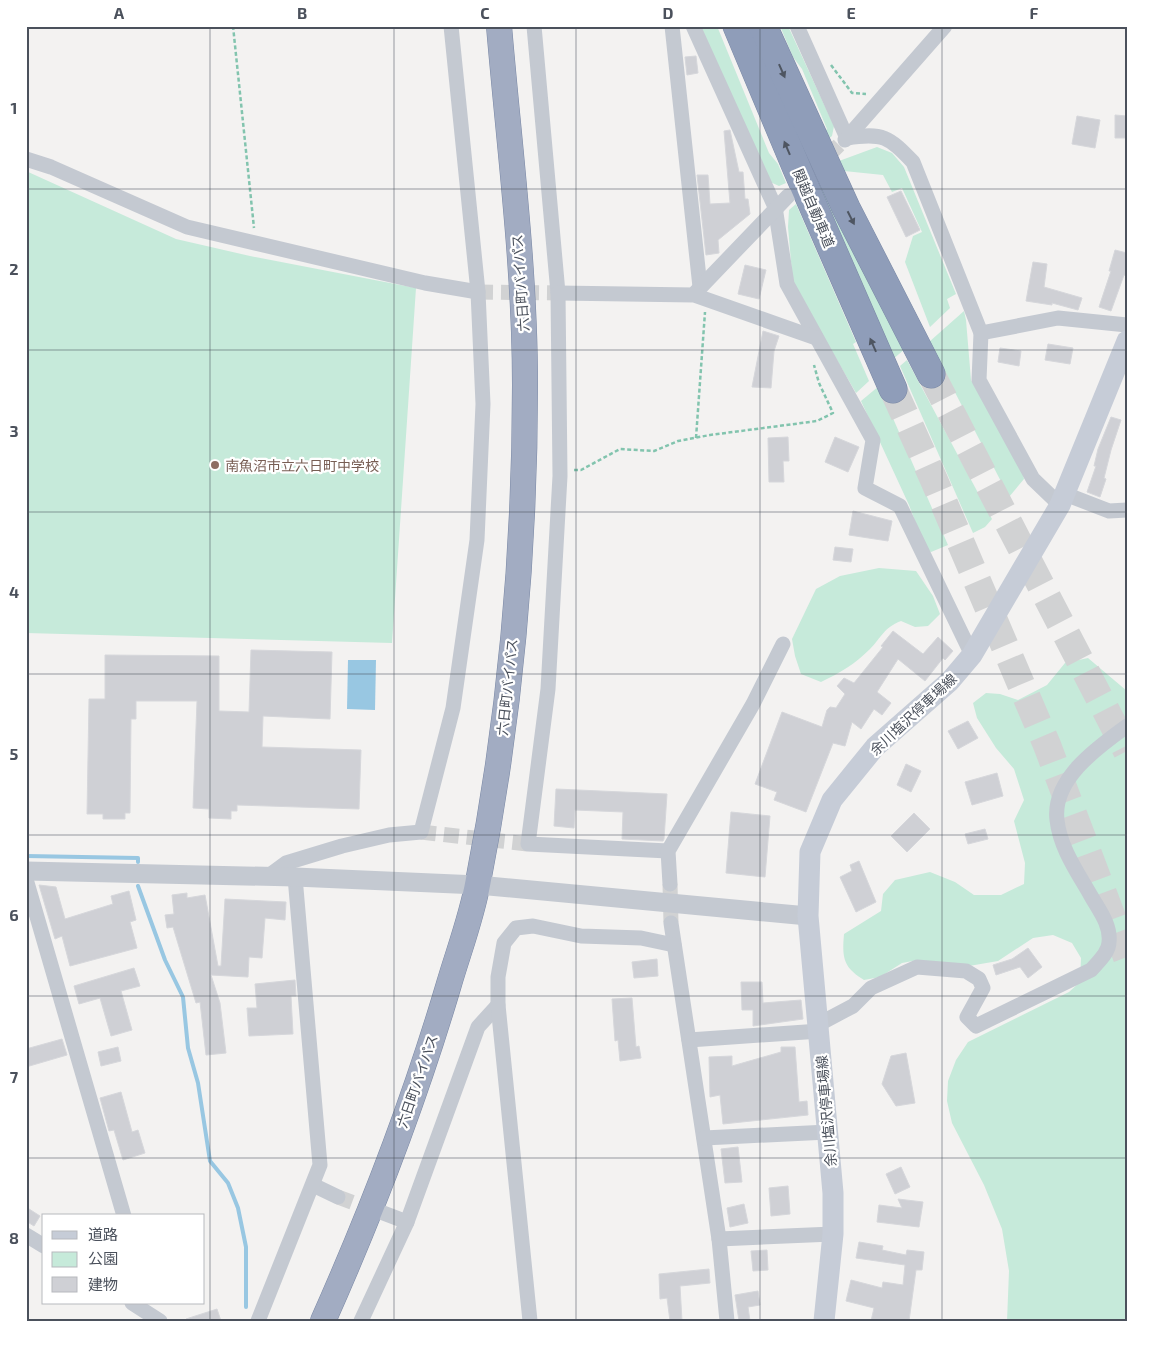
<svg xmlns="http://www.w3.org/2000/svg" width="1153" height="1347" viewBox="0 0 1153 1347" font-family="'Exo 2','Noto Sans JP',sans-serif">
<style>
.green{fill:#c6eada}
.water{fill:#98c7e2}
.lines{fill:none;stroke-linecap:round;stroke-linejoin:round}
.stream{stroke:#98c7e2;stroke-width:4}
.building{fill:#cfd0d5;stroke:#d6d7db}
.minor-tunnel{stroke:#d1d2d3;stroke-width:15;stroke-dasharray:15 8;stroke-linecap:butt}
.motorway-tunnel{stroke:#d1d2d3;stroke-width:28;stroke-dasharray:28 14;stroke-linecap:butt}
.trunk-casing{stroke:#7a88a5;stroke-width:26}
.motorway-casing{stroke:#7a88a5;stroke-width:29}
.path{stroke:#82c4ae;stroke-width:2.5;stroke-dasharray:4 2.5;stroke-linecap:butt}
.minor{stroke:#c4c9d1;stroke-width:15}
.tertiary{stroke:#c4c9d1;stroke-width:19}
.secondary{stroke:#c6ccd7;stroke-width:21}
.trunk{stroke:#a2acc2;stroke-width:25}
.motorway{stroke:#8f9db9;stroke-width:28}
.oneway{fill:#4e5561}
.grid{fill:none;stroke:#4b515c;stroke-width:1;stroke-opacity:0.55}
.education-dot{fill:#8d6e63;stroke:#fff;stroke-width:2}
.labels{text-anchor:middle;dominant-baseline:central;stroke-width:4.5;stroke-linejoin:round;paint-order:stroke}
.street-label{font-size:14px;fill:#4b515c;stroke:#fff}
.education-label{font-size:14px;fill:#785e54;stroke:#fff;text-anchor:start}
.neatline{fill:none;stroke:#4b515c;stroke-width:2}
.grid-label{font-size:16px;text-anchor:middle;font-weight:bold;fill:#4b515c}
</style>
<rect width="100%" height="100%" fill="#f3f2f1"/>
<g class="green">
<polygon points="700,26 717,26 769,153 778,164 786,183 779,186 768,181"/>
<polygon points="780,26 788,26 834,126 832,136 828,139 825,131 827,129 802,69 793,57"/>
<polygon points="877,147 892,153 904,167 956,294 947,299 950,308 930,327 905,262 913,236 922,232 902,188 892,192 883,175 844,171 839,161"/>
<polygon points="26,171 176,239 250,256 416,288 392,643 26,633"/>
<polygon points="821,182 906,348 892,360 817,186"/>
<polygon points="796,204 856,342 853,344 869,381 856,393 793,284 788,227 789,210"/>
<polygon points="964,311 966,320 971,380 1022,470 1024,479 1009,497 929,342"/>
<polygon points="907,360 992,519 985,527 973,533 900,366"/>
<polygon points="879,386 948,545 931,552 926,550 909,505 861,401"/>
<path d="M879 568 916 571 933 596 940 614 928 626 915 627 901 621C883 628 882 637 870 649 855 664 840 673 821 682L801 674 795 656 792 639 816 589 840 576Z"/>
<path d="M1088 658 1127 691V1321H1007L1009 1271 1002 1229 984 1185 952 1123 947 1101 948 1081 956 1060 968 1042 1069 992 1080 982 1081 958 1072 943 1053 935 1033 938 998 961 969 966 918 960 902 963 880 977 864 980C843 967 842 958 844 934L881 911 883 894 895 880 930 872 955 882 974 895H1001L1024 884 1025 863 1014 821 1024 800 1014 769 996 748 977 718 973 703 986 693 1000 694 1018 700 1047 685 1065 663Z"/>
</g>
<polygon class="water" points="348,660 376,660 375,710 347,709"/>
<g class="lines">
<g class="stream">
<polyline points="26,856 138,858 138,862"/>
<polyline points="138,886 165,960 183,997 188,1048 198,1083 210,1161 228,1183 238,1208 246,1247 246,1307"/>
</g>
</g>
<g class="building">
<polygon points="696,56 698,73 687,75 685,57"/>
<polygon points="1115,115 1127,116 1127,138 1115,138"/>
<polygon points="1077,116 1100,120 1095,148 1072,144"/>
<polygon points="730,130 739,172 743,172 745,199 748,199 750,214 718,240 719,253 706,255 697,175 708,175 710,204 730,203 724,131"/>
<polygon points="901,191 920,230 906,237 887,197"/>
<polygon points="1115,250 1127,253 1127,276 1124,275 1111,311 1099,307 1111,271 1109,271"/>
<polygon points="1033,262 1047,264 1044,287 1082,298 1078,310 1052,303 1052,305 1026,301"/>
<polygon points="745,265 766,270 759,299 738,294"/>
<polygon points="763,331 779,336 774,351 771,388 752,387"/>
<polygon points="1048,344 1073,348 1070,364 1045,360"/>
<polygon points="1000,348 1021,351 1019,366 998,362"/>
<polygon points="1111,417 1121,420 1111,450 1104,478 1106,479 1100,497 1087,492 1096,466 1094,466 1098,449"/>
<polygon points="788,437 789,461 783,461 784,482 769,482 768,438"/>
<polygon points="835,437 859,447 848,472 825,462"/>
<polygon points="853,511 892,521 888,541 849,535"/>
<polygon points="835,547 853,549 851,562 833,560"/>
<polygon points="893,631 923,654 938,637 953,651 945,660 943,658 925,681 898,659 877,692 891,703 882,715 874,709 861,729 852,722 845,746 833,743 806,812 774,800 777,792 755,784 782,712 822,727 827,710 830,707 836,708 845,694 837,686 844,678 854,683 883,647 881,646"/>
<polygon points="251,650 332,652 330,719 263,716 262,747 361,750 359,809 237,805 237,811 231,811 231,819 209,818 209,809 193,808 197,701 136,701 136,719 131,719 130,813 125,813 125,819 103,819 103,814 87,814 89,699 105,699 105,655 219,656 219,711 249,712"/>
<polygon points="968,721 978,738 958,749 948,731"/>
<polygon points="906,764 921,771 911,792 897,785"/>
<polygon points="997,773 1003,796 972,805 965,782"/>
<polygon points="556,789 667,794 664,839 663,841 622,839 623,812 575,810 574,828 554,826"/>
<polygon points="731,812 770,816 765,877 726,873"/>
<polygon points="914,813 930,829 907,852 891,836"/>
<polygon points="985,829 988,839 968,844 965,834"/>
<polygon points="859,861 876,902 856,912 840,877 852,871 850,865"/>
<polygon points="39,885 56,887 65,919 113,904 111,896 129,891 136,920 130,922 137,948 70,966 62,936 55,939"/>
<polygon points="187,893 187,898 205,895 218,966 221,966 225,899 286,902 285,920 265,918 262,958 249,957 248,977 211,975 220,1003 226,1053 206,1055 200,1002 196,1003 173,927 167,928 165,915 174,914 172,895"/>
<polygon points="1028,948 1042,967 1028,978 1020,967 996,975 993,965 1012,959"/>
<polygon points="657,959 658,976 634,978 632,962"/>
<polygon points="134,968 140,986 121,991 132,1030 111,1036 100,998 79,1004 74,986"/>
<polygon points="295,980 296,996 291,996 293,1034 249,1036 247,1008 257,1008 255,984"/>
<polygon points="741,982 762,982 763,1003 801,1000 803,1019 753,1026 753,1010 742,1010"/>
<polygon points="632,998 636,1047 639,1046 641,1058 620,1061 618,1040 615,1041 612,999"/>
<polygon points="62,1039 67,1055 26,1067 26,1049"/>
<polygon points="118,1047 121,1061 101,1066 98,1052"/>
<polygon points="781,1047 795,1047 799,1102 807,1101 808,1115 723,1124 720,1095 710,1097 709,1057 732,1056 732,1066 781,1052"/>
<polygon points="906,1053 915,1103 896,1106 882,1084 891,1056"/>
<polygon points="121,1092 132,1132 138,1130 145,1153 123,1160 114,1130 109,1131 100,1098"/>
<polygon points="738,1147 742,1182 725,1183 721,1149"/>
<polygon points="901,1167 910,1187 895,1194 886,1174"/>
<polygon points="788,1186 790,1214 771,1216 769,1188"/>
<polygon points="898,1199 923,1202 919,1227 877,1222 879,1205 902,1208"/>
<polygon points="744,1204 748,1223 730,1227 727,1208"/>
<polygon points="26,1207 40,1216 34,1226 26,1221"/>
<polygon points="859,1242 883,1246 882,1250 906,1255 907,1250 924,1252 922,1270 916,1270 909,1321 871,1321 874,1308 846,1301 851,1280 882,1288 883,1282 903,1285 905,1265 856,1258"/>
<polygon points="767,1250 768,1270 753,1271 751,1251"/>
<polygon points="709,1269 710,1283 680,1286 682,1321 670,1321 667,1298 660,1299 659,1274"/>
<polygon points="758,1291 760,1305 748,1307 750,1321 739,1321 735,1295"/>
<polygon points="217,1309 221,1321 187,1321 186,1319"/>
</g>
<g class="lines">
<g class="minor-tunnel">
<polyline points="798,186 839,145"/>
<polyline points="478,292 558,293"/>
<polyline points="421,832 528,844"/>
<polyline points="670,884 671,923"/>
<polyline points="338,1197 376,1211"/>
</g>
<g class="motorway-tunnel">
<polyline points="931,374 1127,751"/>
<polyline points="893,389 934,480 1047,745 1127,957"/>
</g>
<defs>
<path id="trunk" d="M323 1321C372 1211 415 1099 449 984 459 950 472 916 478 882 510 719 525 551 525 385 525 266 509 145 499 26"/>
<g id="motorway">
<polyline points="737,26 797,169 893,389"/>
<polyline points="763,26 846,208 931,374"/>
</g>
</defs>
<use href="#trunk" class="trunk-casing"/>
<use href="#motorway" class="motorway-casing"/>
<g class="path">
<polyline points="233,26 254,228"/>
<polyline points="831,65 852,93 866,94"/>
<polyline points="696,438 705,312"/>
<polyline points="574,470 581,470 620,449 654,451 678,441 710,435 817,421 833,413 819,383 814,365"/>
</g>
<g class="minor">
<polyline points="534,26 558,293 560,476 548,689 528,844 668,851"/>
<polyline points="672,26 700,287"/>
<polyline points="693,26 775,207 787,284 873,440 865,488 900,506 972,655"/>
<polyline points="797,26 847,138"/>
<path d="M847 138C883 132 889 137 913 162L981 333 979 380 1033 479 1060 505"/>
<polyline points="845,140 945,26"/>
<polyline points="26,159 51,167 187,227 425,283 478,292"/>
<polyline points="696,292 788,196"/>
<polyline points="558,293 694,295 816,338"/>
<polyline points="981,333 1058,318 1127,325"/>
<polyline points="1065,494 1109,511 1127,510"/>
<polyline points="267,877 286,863 342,846 389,835 421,832 453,708 477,540 483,404 478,292 451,26"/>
<polyline points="26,879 124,1216"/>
<polyline points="670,884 668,851 753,704 783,644"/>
<polyline points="671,923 719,1239 833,1234"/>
<path d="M819 1024 853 1006 871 988 917 967 966 971 979 979 983 988 967 1017 976 1026 1091 970C1097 963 1109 953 1109 942 1111 925 1099 910 1091 896 1078 873 1060 848 1057 820 1052 779 1098 747 1127 726"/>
<polyline points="689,1040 820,1031"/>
<polyline points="704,1138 828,1132"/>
<polyline points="313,1185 338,1197"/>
<polyline points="378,1211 407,1222"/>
<polyline points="26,1235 44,1246"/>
<polyline points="719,1239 727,1321"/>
<polyline points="132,1303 160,1321"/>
<polyline points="258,1321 320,1165 295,877"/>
<polyline points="361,1321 407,1222 478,1027 498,1005"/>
<polyline points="530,1321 498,1005 498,977 504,943 516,928 533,926 581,936 641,938 674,945"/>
</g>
<polyline class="tertiary" points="26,871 295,877 478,885 808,916"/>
<polyline class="secondary" points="824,1321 833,1234 833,1193 808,916 810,852 832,800 875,747 950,681 972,655 1060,505 1127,341"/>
<use href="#trunk" class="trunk"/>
<use href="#motorway" class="motorway"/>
</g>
<defs><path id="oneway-solid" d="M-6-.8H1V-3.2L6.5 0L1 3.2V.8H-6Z" transform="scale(1.25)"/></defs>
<g class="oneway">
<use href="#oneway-solid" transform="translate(782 71) rotate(66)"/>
<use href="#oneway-solid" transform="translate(787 148) rotate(-113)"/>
<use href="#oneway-solid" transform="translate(851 218) rotate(63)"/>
<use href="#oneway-solid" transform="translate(873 345) rotate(-114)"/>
</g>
<path class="grid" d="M210 26V1321M394 26V1321M576 26V1321M760 26V1321M942 26V1321M26 189H1127M26 350H1127M26 512H1127M26 674H1127M26 835H1127M26 996H1127M26 1158H1127"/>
<circle class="education-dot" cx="215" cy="465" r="5"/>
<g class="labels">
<g class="street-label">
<text transform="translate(814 208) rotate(67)">関越自動車道</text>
<text transform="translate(520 283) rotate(-94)">六日町バイパス</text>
<text transform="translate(507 687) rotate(-84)">六日町バイパス</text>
<text transform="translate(913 714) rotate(-43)">余川塩沢停車場線</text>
<text transform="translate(417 1081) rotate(-71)">六日町バイパス</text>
<text transform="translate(826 1111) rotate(-95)">余川塩沢停車場線</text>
</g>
<g class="education-label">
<text x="225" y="465">南魚沼市立六日町中学校</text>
</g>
</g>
<rect width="1153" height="1347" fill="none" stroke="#ffffff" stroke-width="55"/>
<rect x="42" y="1214" width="162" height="90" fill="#ffffff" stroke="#b7b9be"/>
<rect x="52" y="1231" width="25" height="8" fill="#c6ccd7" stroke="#b7b9be"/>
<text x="88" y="1240" font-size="15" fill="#4b515c">道路</text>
<rect x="52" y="1252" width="25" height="15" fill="#c6eada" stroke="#b7b9be"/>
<text x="88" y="1264" font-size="15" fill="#4b515c">公園</text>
<rect x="52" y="1277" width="25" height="15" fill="#cfd0d5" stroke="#b7b9be"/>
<text x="88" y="1290" font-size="15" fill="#4b515c">建物</text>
<rect x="28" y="28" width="1098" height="1292" class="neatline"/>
<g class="grid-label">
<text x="119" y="19">A</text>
<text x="302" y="19">B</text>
<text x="485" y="19">C</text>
<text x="668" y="19">D</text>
<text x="851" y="19">E</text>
<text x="1034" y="19">F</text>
<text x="14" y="114">1</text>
<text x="14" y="275">2</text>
<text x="14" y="437">3</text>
<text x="14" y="598">4</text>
<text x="14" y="760">5</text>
<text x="14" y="921">6</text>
<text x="14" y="1083">7</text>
<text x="14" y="1244">8</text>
</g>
</svg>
